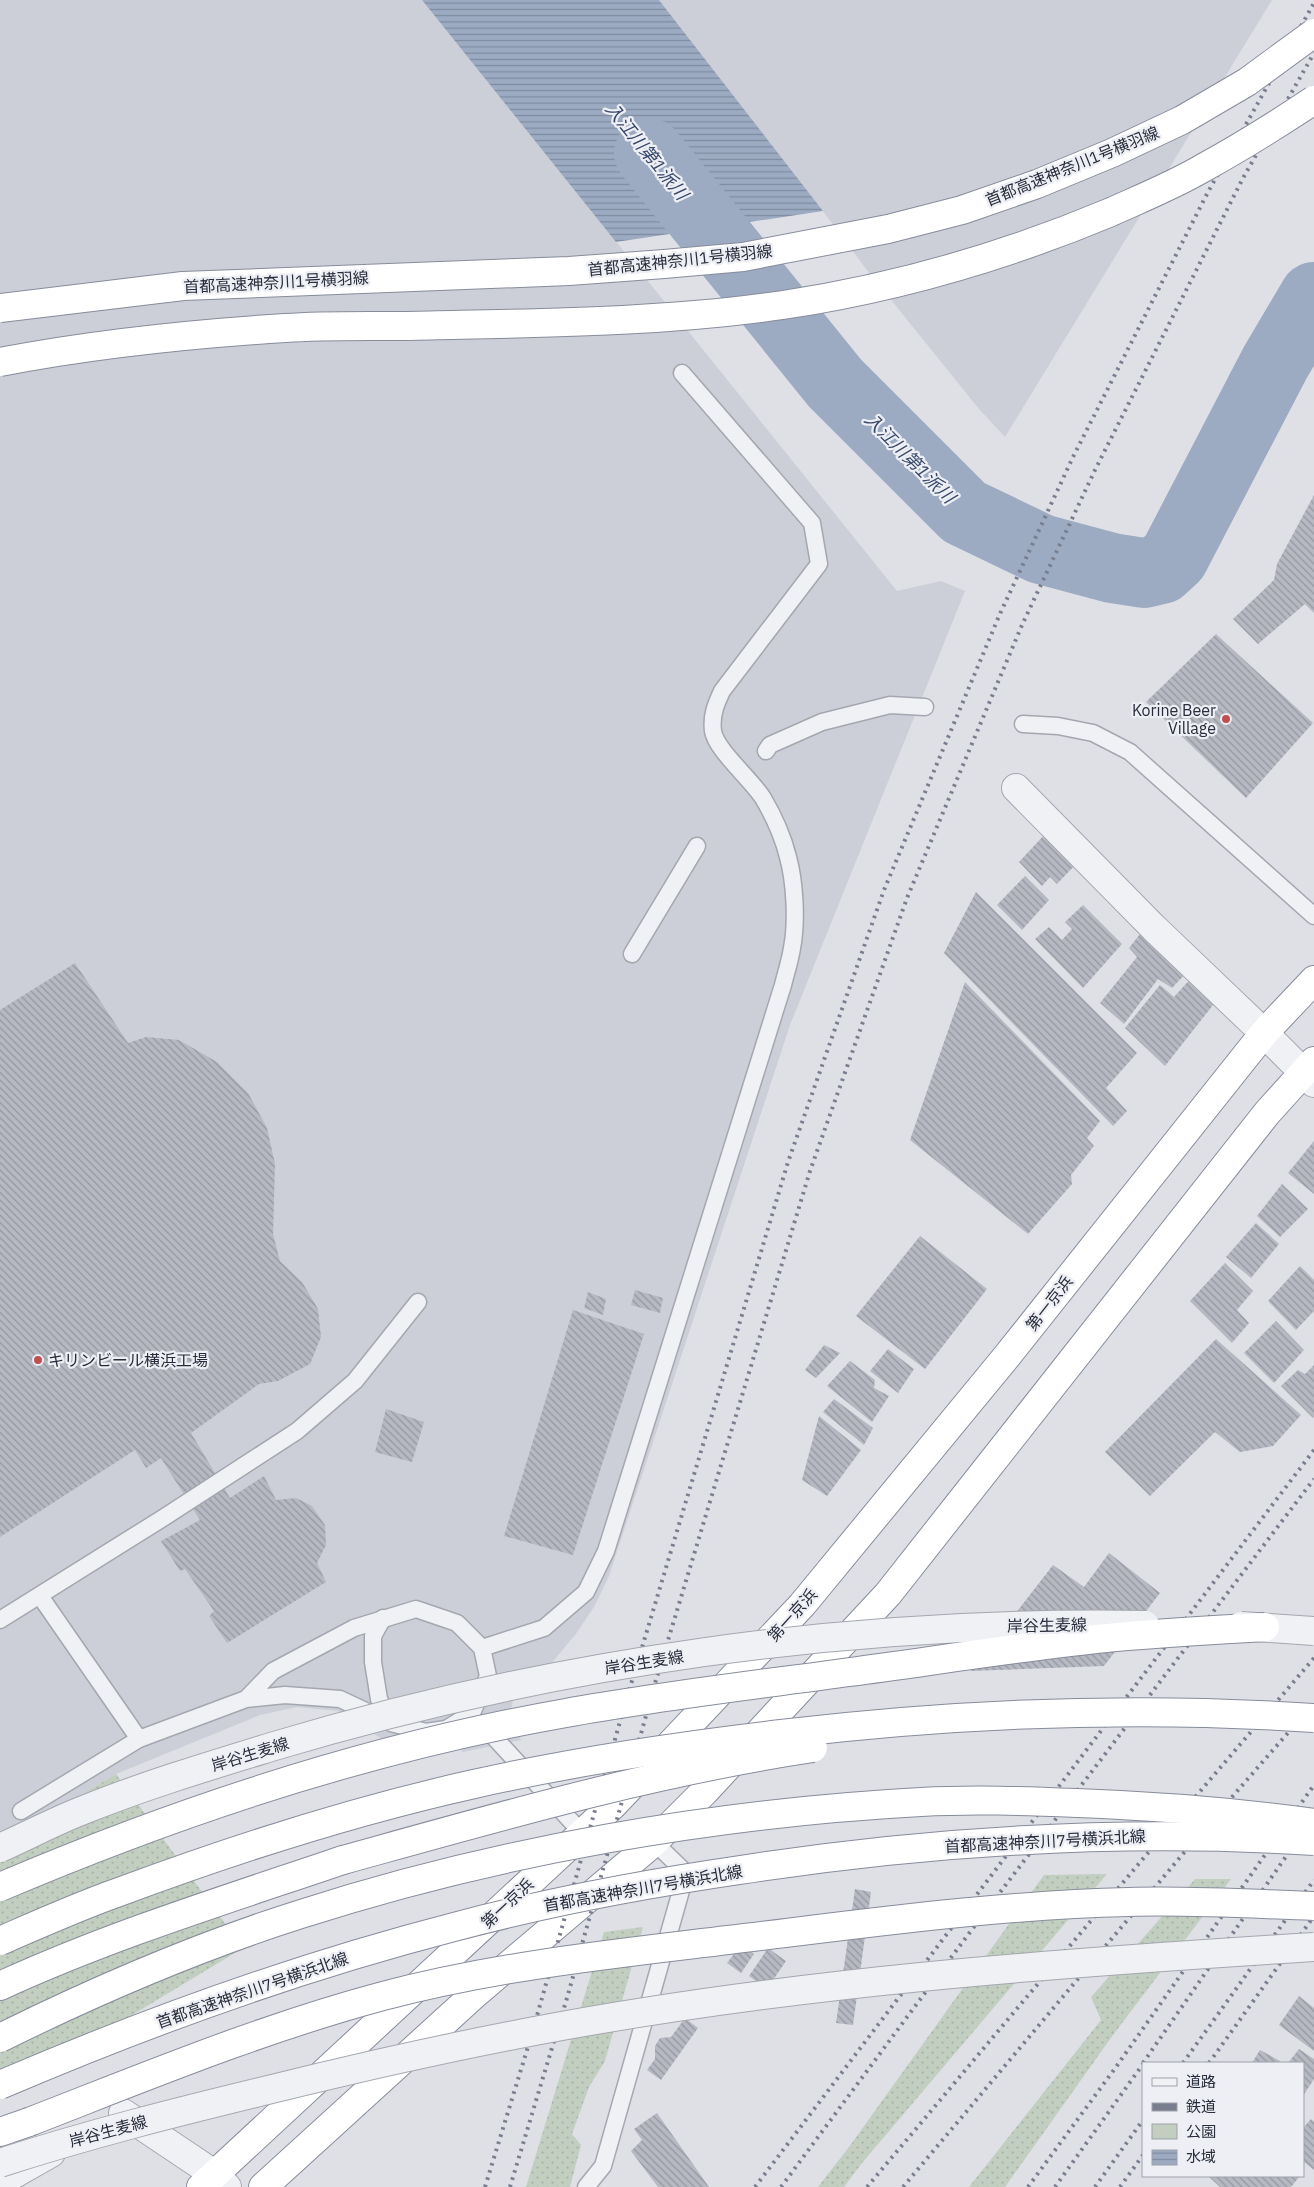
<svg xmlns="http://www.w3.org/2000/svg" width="1314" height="2187" viewBox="0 0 1314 2187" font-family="'IBM Plex Sans','Noto Sans JP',sans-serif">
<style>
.built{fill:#cccfd7}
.green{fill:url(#green-dots)}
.water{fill:url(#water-rules)}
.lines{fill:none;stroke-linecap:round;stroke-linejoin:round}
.river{stroke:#9caac2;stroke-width:70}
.building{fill:url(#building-back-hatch)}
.service-casing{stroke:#a4a7af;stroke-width:19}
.minor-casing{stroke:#a4a7af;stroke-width:30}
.trunk-casing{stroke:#878c9b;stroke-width:30}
.motorway-casing{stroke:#878c9b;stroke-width:30}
.service{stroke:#f0f1f5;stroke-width:16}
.minor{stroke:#f0f1f5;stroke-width:28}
.trunk{stroke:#fff;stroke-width:28}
.motorway{stroke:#fff;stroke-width:28}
.rail{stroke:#797e8e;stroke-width:4;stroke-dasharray:2.5 5;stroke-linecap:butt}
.tertiary-bridge-casing{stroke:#a4a7af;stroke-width:30;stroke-linecap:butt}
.motorway-bridge-casing{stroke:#878c9b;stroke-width:30;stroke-linecap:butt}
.tertiary-bridge{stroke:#f0f1f5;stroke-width:28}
.motorway-bridge{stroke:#fff;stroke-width:28}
.poi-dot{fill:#bf4f51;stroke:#edeff4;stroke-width:2}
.labels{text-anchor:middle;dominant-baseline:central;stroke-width:4.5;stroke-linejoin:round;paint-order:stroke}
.street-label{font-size:16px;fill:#292d3b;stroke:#edeff4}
.poi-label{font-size:16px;fill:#292d3b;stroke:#edeff4;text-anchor:end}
.water-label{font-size:18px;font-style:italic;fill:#37486a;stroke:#edeff4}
</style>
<defs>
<pattern id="green-dots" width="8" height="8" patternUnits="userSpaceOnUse" patternTransform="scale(1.25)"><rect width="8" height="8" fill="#c2cfc0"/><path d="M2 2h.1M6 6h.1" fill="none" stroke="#a7b2a6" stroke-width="1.8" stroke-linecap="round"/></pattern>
<pattern id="water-rules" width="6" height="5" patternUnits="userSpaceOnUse" patternTransform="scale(1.25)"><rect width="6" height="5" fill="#9caac2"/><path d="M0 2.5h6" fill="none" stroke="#7f8b9f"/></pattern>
<pattern id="building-back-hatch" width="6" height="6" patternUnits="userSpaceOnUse" patternTransform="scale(1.25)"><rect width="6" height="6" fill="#b6b9c2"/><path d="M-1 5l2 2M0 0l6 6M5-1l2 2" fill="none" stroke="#94979f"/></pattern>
</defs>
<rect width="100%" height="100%" fill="#dee0e6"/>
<g class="built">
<polygon points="0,0 422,0 897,591 941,581 965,591 790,1025 609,1576 594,1607 575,1635 534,1684 513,1700 511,1710 521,1740 463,1752 454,1741 400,1744 382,1739 338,1711 297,1707 260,1715 116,1774 0,1843"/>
<polygon points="659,0 1272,0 1005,437 979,409 863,265 823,211"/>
</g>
<g class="green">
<polygon points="116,1774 243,1948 0,2095 0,1843"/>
<polygon points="1107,1874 862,2163 844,2187 818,2187 849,2147 1044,1875"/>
<polygon points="1195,1879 1231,1879 1113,2035 1005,2187 969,2187 1101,2020 1091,1997"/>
<polygon points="643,1927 605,2061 589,2087 572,2134 581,2145 570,2187 526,2187 604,1932"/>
</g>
<polygon class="water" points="422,0 659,0 823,211 616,242"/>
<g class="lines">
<polyline class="river" points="649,153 835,383 964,512 1041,549 1112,568 1144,573 1161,569 1174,557 1275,363 1314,297"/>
</g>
<g class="building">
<polygon points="1314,495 1314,613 1305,604 1258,644 1233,619 1274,580 1277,564"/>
<polygon points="1216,634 1313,723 1246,798 1146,702"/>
<polygon points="1047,832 1077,863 1057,884 1050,877 1042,886 1019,862"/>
<polygon points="1025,876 1049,900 1022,930 997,905"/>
<polygon points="976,892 1137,1053 1106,1088 1127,1111 1113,1126 944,953"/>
<polygon points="1083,905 1122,944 1083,988 1035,939 1049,927 1062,940 1072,929 1065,922"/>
<polygon points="1144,929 1189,970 1172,988 1158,979 1124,1024 1100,1003 1137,957 1129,948"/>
<polygon points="75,963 128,1043 146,1037 179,1040 217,1062 248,1093 267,1128 275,1164 273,1234 280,1261 302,1282 318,1309 321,1337 310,1364 278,1381 259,1384 191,1433 230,1498 264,1476 276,1500 296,1498 312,1506 325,1525 326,1545 317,1563 326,1582 227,1643 209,1616 214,1611 185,1569 180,1571 161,1541 200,1520 161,1458 146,1468 135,1450 0,1537 0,1010"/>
<polygon points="1193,976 1217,1000 1165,1066 1125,1028 1160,985 1174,997"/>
<polygon points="965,982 1100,1121 1087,1138 1094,1146 1071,1175 1072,1184 1028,1234 910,1140"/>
<polygon points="1314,1141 1314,1194 1288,1173"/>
<polygon points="1282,1184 1308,1209 1280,1237 1257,1216"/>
<polygon points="1256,1223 1279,1244 1251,1278 1226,1257"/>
<polygon points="920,1236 987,1289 925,1369 856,1316"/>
<polygon points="1225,1263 1253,1291 1237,1310 1249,1323 1232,1343 1190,1301"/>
<polygon points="1300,1266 1314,1280 1314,1311 1296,1330 1268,1301"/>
<polygon points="635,1290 663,1298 660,1313 631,1305"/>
<polygon points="588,1292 606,1299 603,1315 584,1308"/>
<polygon points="573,1310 644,1334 573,1555 504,1536"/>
<polygon points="1276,1321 1304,1350 1274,1383 1244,1353"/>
<polygon points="1216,1339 1301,1415 1273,1446 1240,1452 1215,1432 1150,1496 1105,1452"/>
<polygon points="824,1345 840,1353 816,1378 805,1370"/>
<polygon points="888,1349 914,1369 898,1393 870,1371"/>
<polygon points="850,1361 875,1380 874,1388 889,1396 872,1422 827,1386"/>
<polygon points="1314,1365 1314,1416 1313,1418 1281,1386 1298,1370 1305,1374"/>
<polygon points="834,1399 873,1428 864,1445 823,1412"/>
<polygon points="386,1409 424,1422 412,1462 375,1452"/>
<polygon points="819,1416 861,1450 827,1496 802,1480"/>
<polygon points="1109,1553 1160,1593 1104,1666 971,1671 1053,1565 1084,1587"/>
<polygon points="855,1889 871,1892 853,2025 836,2023"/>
<polygon points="741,1945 754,1954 741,1973 727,1963"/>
<polygon points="768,1948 786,1961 767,1989 749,1976"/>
<polygon points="1299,1996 1314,2008 1314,2051 1279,2025"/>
<polygon points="685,2018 698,2028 661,2080 647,2070 655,2059 655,2046 660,2038 671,2037"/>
<polygon points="1299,2049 1314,2059 1314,2079 1303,2096 1303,2063 1288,2063"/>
<polygon points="1260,2050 1280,2061 1279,2063 1252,2063"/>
<polygon points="657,2113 709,2187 658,2187 631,2151 642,2140 634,2129"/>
<polygon points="1311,2119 1314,2122 1314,2170 1303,2161 1303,2128"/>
<polygon points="1208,2176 1300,2176 1291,2187 1220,2187"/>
</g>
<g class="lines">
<defs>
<g id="service">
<polyline points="1023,724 1058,726 1093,733 1130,752 1314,916"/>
<polyline points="766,751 770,745 822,722 890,705 925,707"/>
<polyline points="632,954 697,846"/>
<polyline points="40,1596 139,1739"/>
<polyline points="383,1618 373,1636 373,1662 379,1699 390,1721"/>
<polyline points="0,1620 163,1518 297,1431 355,1381 418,1302"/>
<path d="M482 1648 544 1628 586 1592 606 1551 783 985C786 973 790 961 792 948 797 922 795 883 788 857 783 837 773 815 763 798 751 779 716 750 713 731 711 715 716 704 722 691L819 564 812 523 682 373"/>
<polyline points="482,1724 582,1833"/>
<polyline points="21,1811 139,1739 246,1699 285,1695 340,1699 391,1723 426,1732 446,1729 472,1713 488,1676 482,1648 457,1623 416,1609 354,1628 273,1671 246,1699"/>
<polyline points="586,2187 603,2166 686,1873 654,1842"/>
</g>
<g id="minor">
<polyline points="1016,788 1154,928 1264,1033 1314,1083"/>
<polyline points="123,2113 214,2174 227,2187"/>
<polyline points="0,2182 51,2153"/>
</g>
<g id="trunk">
<polyline points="201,2187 614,1804 802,1605 1007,1356 1264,1033 1314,980"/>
<polyline points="263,2187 476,1993 654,1842 705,1791 888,1594 1267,1113 1314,1061"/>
</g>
<g id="motorway">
<path d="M0 1986C111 1935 228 1899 343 1860"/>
<polyline points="0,2132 29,2122"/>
</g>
</defs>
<use href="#service" class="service-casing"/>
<use href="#minor" class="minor-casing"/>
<use href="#trunk" class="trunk-casing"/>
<use href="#motorway" class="motorway-casing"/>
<use href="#service" class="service"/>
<use href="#minor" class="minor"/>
<use href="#trunk" class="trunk"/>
<use href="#motorway" class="motorway"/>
<g class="rail">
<polyline points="1143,2063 1314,1816"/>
<polyline points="1183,2063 1314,1880"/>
<polyline points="1209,2063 1314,1916"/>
<polyline points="485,2187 531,2037 625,1704 788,1162 884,890 999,616 1073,457 1208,192 1314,3"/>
<polyline points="510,2187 567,1998 656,1680 810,1171 907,898 1022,625 1095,470 1243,178 1314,53"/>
<polyline points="755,2187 1314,1450"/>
<polyline points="781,2187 976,1924 1314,1479"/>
<polyline points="867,2187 1179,1816 1314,1658"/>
<polyline points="903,2187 1198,1836 1314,1703"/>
<polyline points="1028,2187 1116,2067 1314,1785"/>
<polyline points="1055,2187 1143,2064"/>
<polyline points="1095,2187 1143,2120"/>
<polyline points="1120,2187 1143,2155"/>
</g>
<defs>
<g id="tertiary-bridge">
<polyline points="1241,1626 1314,1631"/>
<path d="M0 1848C29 1835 57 1820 86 1809 146 1785 209 1766 271 1747 554 1662 850 1620 1145 1625"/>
<path d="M0 2163C89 2134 181 2111 272 2089 361 2067 450 2047 540 2030 795 1982 1056 1963 1314 1947"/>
</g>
<g id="motorway-bridge">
<polyline points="0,308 183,286 569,271 664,264 743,257 888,229 962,210 1037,184 1112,153 1182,120 1247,82 1314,33"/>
<path d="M0 362C93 344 190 334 285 328 326 325 367 326 408 326 533 323 659 323 783 305 896 288 1006 256 1111 212 1142 198 1174 185 1203 168 1241 147 1278 124 1314 100"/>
<path d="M343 1860C498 1817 653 1772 813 1748"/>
<path d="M0 1887C181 1810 372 1747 566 1713 660 1696 755 1685 850 1672 932 1661 1014 1648 1096 1639 1152 1633 1209 1630 1265 1627"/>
<path d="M0 1941C39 1924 79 1906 119 1892 232 1850 357 1810 474 1784 576 1761 678 1746 781 1734 958 1713 1136 1706 1314 1718"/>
<path d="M0 2038C97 1990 197 1947 301 1914 496 1851 716 1813 921 1802 973 1799 1026 1801 1077 1803 1157 1806 1235 1812 1314 1823"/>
<path d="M0 2085C147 2022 299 1967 454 1927 548 1902 644 1884 740 1870 929 1841 1123 1829 1314 1841"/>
<path d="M29 2122C145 2077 263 2028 383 1996 496 1966 613 1954 728 1940 861 1924 995 1905 1129 1902 1191 1900 1253 1904 1314 1906"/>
</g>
</defs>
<use href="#tertiary-bridge" class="tertiary-bridge-casing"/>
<use href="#motorway-bridge" class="motorway-bridge-casing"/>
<use href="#tertiary-bridge" class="tertiary-bridge"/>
<use href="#motorway-bridge" class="motorway-bridge"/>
</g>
<g class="poi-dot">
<circle cx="1226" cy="719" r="5"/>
<circle cx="38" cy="1360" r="5"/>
</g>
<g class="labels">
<g class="street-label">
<text transform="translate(1072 166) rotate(-22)">首都高速神奈川1号横羽線</text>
<text transform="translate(680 260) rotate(-6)">首都高速神奈川1号横羽線</text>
<text transform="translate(276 282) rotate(-3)">首都高速神奈川1号横羽線</text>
<text transform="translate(1049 1303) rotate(-52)">第一京浜</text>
<text transform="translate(792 1615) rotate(-48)">第一京浜</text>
<text transform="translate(1047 1625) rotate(-1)">岸谷生麦線</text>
<text transform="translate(644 1662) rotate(-9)">岸谷生麦線</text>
<text transform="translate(250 1754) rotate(-17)">岸谷生麦線</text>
<text transform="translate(1045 1841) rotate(-3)">首都高速神奈川7号横浜北線</text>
<text transform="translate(643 1888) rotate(-10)">首都高速神奈川7号横浜北線</text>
<text transform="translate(507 1903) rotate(-43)">第一京浜</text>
<text transform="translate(252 1990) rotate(-19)">首都高速神奈川7号横浜北線</text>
<text transform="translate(108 2131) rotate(-15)">岸谷生麦線</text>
</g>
<g class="poi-label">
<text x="1216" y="710">Korine Beer<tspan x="1216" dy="18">Village</tspan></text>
<text x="48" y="1360" text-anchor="start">キリンビール横浜工場</text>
</g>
<g class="water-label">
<text transform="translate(647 151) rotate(51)">入江川第1派川</text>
<text transform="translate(910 458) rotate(45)">入江川第1派川</text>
</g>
</g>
<rect x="1142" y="2062" width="162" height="115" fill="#edeff4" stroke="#9fa1aa"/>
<rect x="1152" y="2078" width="25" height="8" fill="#f0f1f5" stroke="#9fa1aa"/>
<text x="1186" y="2087" font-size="15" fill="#292d3b">道路</text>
<rect x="1152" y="2103" width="25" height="8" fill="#797e8e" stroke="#9fa1aa"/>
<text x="1186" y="2112" font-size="15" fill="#292d3b">鉄道</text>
<rect x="1152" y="2124" width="25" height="15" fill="#c2cfc0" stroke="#9fa1aa"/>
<text x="1186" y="2137" font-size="15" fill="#292d3b">公園</text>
<rect x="1152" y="2150" width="25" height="15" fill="url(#water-rules)" stroke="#9fa1aa"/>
<text x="1186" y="2162" font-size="15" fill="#292d3b">水域</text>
</svg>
